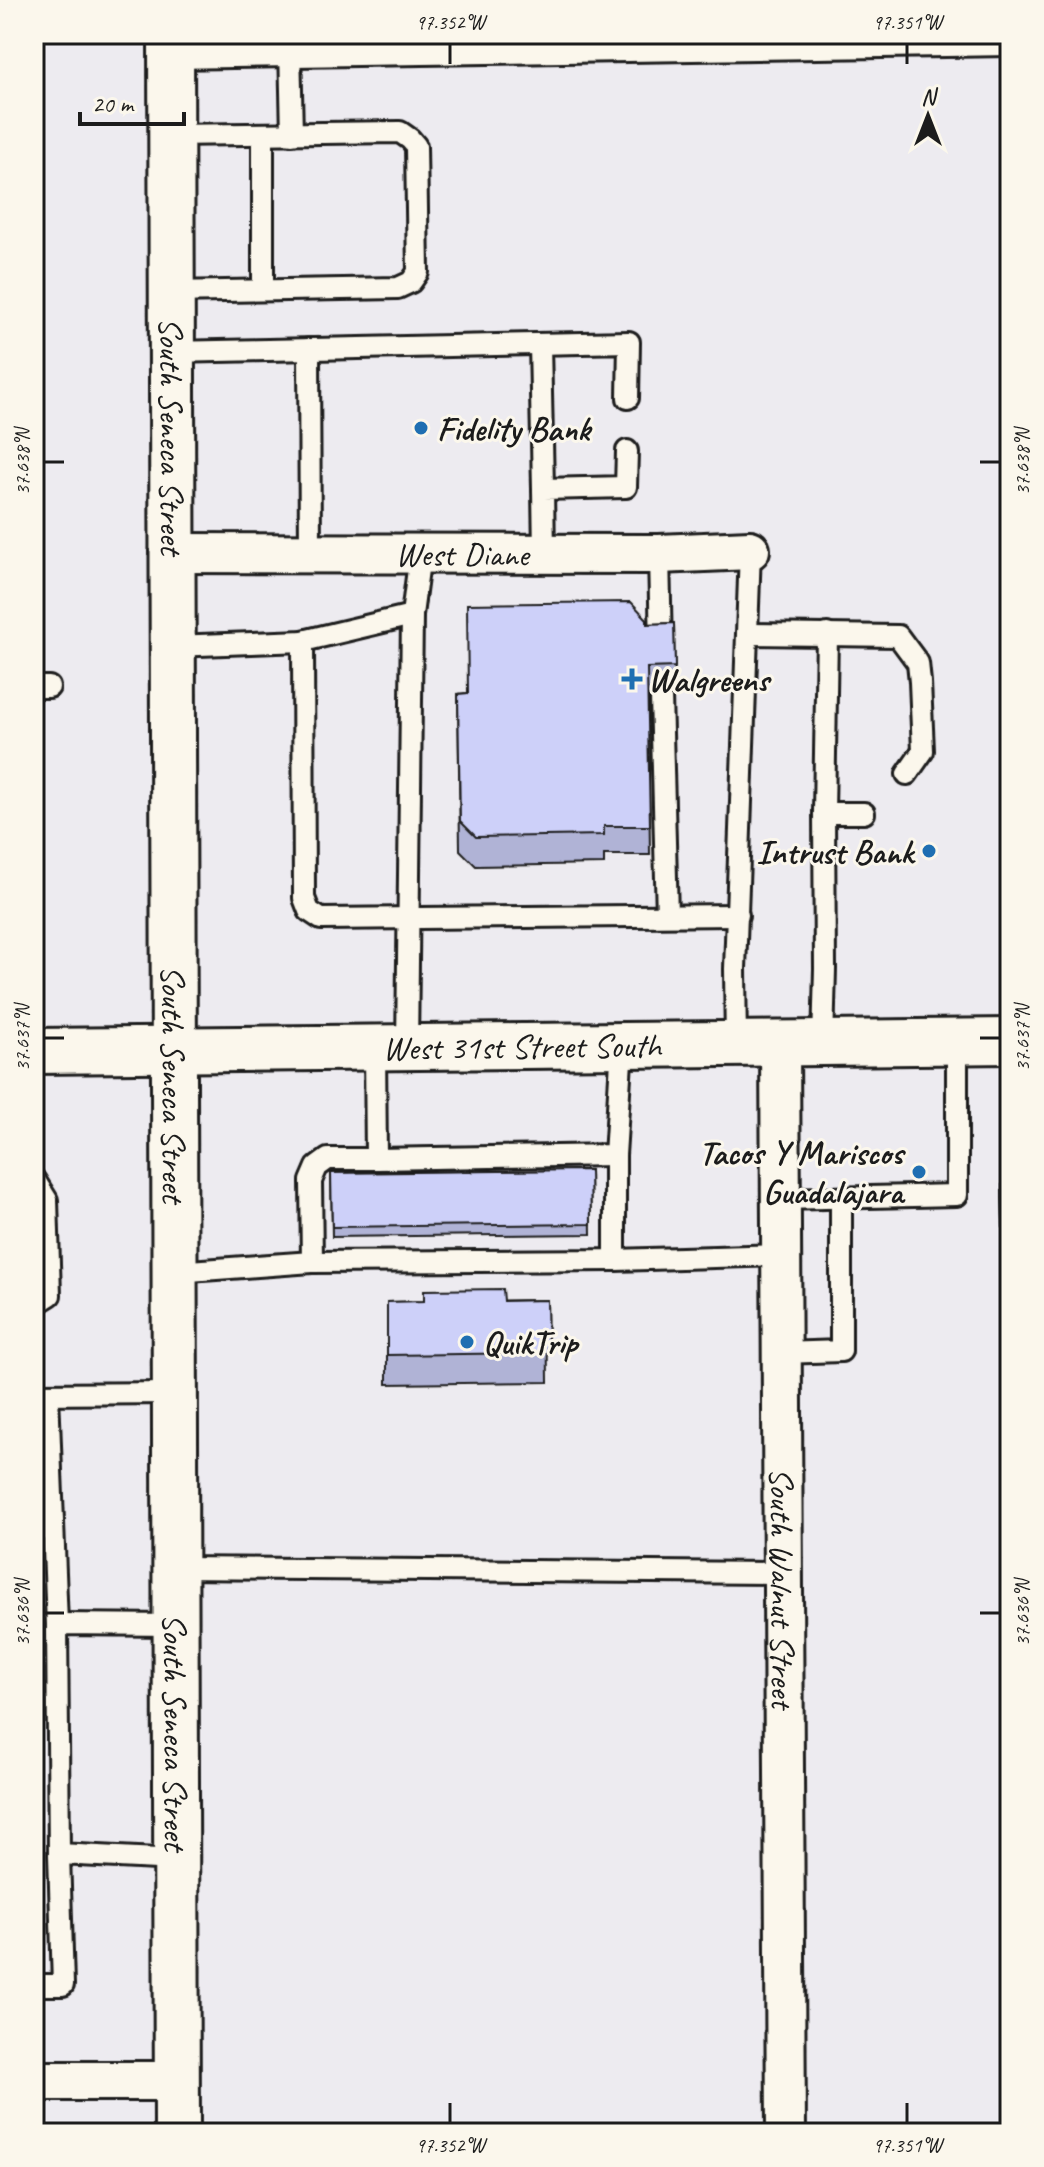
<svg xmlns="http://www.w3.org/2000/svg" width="1044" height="2167" viewBox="0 0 1044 2167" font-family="Caveat,sans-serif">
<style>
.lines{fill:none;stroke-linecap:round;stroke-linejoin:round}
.lane-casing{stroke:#1c1c1c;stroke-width:26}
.street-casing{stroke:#1c1c1c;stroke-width:44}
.secondary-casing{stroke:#1c1c1c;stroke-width:50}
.lane{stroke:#fbf7ec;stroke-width:20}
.street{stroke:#fbf7ec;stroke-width:38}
.secondary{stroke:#fbf7ec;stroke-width:44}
.wall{fill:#b0b3d6;stroke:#1c1c1c;stroke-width:2}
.building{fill:#cdd0f9;stroke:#1c1c1c;stroke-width:2}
.ticks{fill:none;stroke:#1c1c1c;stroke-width:3}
.poi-dot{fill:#1f6fb2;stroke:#fbf7ec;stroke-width:3}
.labels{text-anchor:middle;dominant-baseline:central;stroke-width:6;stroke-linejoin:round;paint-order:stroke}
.poi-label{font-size:34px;font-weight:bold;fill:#1c1c1c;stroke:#fbf7ec;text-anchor:start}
.street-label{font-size:34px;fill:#1c1c1c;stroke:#fbf7ec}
.neatline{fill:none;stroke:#1c1c1c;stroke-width:3}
.ticks-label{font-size:20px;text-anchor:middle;fill:#1c1c1c}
</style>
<rect width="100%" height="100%" fill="#edebf0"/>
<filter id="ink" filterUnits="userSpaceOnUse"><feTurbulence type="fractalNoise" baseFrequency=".0125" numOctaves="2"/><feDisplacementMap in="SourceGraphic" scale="16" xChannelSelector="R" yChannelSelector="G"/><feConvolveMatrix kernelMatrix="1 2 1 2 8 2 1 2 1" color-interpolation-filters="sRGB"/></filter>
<g filter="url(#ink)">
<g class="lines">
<defs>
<g id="lane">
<polyline points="290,47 292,134"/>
<polyline points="263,134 263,290"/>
<polyline points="171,135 400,132 410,139 416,146 418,272 411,282 398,288 171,292"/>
<polyline points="540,344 543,489"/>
<polyline points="309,349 310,554"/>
<polyline points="171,352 629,342 628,398"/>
<polyline points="544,554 543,489 626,487 627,451"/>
<polyline points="659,554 661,649"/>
<polyline points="747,634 898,636 918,663 920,682 923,751 907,774"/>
<polyline points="827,634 824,813 864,813"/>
<polyline points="303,641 304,898 309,911 321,919 738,915"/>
<polyline points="173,646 303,641 412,615"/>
<polyline points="34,687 49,687"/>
<polyline points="661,696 667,915"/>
<polyline points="823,1043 825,969 824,813"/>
<polyline points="736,1044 735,969 750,550"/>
<polyline points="375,1048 376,1159 615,1155 622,1045"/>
<polyline points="407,1048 412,615 420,554"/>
<polyline points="34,1179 47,1200 50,1295 34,1305"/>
<polyline points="781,1199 957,1195 957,1041"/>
<polyline points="615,1260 615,1155"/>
<polyline points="312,1262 311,1181 317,1167 328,1159 376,1159"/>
<polyline points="175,1272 312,1262 615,1260 782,1255"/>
<polyline points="782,1353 841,1351 841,1198"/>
<polyline points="34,1394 176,1393"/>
<polyline points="48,1394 57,1624"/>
<polyline points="176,1568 783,1573"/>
<polyline points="176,1625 57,1624 59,1854 177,1860"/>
<polyline points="34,1985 63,1985 59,1854"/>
</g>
<g id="street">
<polyline points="171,49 1010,36"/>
<path id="s1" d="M172 553 659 554 750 550"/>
<path id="s2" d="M780 1044 786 2133"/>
<polyline points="34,2081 177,2081"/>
</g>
<g id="secondary">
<path id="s3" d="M171 34 177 2133"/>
<path id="s4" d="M34 1051 1010 1041"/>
</g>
</defs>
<use href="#lane" class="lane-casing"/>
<use href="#street" class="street-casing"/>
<use href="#secondary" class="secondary-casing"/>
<use href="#lane" class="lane"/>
<use href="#street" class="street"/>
<use href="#secondary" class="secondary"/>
</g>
<g class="wall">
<polygon points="1004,508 1010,508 1010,825 1007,825"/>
<polygon points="674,623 675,696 648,696 650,855 604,855 604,864 476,866 460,850 458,694 468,693 647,624"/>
<polygon points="590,1170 591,1234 332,1237 331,1173"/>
<polygon points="1002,1185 1010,1185 1010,1321 1005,1321"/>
<polygon points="34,1195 40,1195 41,1273 34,1273"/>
<polygon points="547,1300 548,1382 387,1384 387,1302"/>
</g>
<g class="building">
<polygon points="1004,508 1010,508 1010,788 1007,788"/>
<polygon points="631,602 647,619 647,624 674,623 675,667 647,668 650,826 604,826 604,835 476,837 460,821 458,694 468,693 467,604"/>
<polygon points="590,1170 591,1224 332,1227 331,1173"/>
<polygon points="1002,1185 1010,1185 1010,1292 1005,1292"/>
<polygon points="34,1195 40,1195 41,1262 34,1262"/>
<polygon points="503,1289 504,1301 547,1300 548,1353 387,1355 387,1302 424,1301 424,1290"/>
</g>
</g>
<path class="ticks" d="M450 44V64M907 44V64M44 462H64M980 462H1000M44 1038H64M980 1038H1000M44 1613H64M980 1613H1000M450 2103V2123M907 2103V2123"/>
<g class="poi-dot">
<circle cx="421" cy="428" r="8"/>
<path d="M628 667h8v8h8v8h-8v8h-8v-8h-8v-8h8z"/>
<circle cx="929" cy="851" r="8"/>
<circle cx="919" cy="1172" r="8"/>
<circle cx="467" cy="1342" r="8"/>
</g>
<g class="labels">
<g class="poi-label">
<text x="437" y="428">Fidelity Bank</text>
<text x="648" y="679">Walgreens</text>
<text x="913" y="851" text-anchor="end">Intrust Bank</text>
<text x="903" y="1152" text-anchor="end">Tacos Y Mariscos<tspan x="903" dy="39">Guadalajara</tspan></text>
<text x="483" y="1342">QuikTrip</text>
</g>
<g class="street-label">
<text stroke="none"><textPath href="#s3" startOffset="402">South Seneca Street</textPath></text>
<text stroke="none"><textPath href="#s1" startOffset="290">West Diane</textPath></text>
<text stroke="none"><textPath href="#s4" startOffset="488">West 31st Street South</textPath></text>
<text stroke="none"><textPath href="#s3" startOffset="1050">South Seneca Street</textPath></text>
<text stroke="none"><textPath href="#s2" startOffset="544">South Walnut Street</textPath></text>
<text stroke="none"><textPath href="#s3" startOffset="1698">South Seneca Street</textPath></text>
</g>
</g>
<rect width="1044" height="2167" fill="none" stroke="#fbf7ec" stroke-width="88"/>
<g transform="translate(928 116)" stroke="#fbf7ec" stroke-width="6" paint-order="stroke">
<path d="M0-6L14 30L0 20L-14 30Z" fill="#1c1c1c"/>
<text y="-12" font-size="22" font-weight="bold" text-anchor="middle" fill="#1c1c1c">N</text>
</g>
<path d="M80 112v12h104v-12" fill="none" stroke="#1c1c1c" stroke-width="4"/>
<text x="92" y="112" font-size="24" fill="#1c1c1c" stroke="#fbf7ec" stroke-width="6" paint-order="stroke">20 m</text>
<rect x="44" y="44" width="956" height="2079" class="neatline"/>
<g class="ticks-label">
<text x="450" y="29">97.352°W</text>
<text x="907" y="29">97.351°W</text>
<text transform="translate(22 462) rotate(-90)" y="7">37.638°N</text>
<text transform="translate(1022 462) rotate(-90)" y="7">37.638°N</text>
<text transform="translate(22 1038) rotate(-90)" y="7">37.637°N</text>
<text transform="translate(1022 1038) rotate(-90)" y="7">37.637°N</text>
<text transform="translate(22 1613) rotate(-90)" y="7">37.636°N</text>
<text transform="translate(1022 1613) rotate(-90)" y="7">37.636°N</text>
<text x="450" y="2152">97.352°W</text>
<text x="907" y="2152">97.351°W</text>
</g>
</svg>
